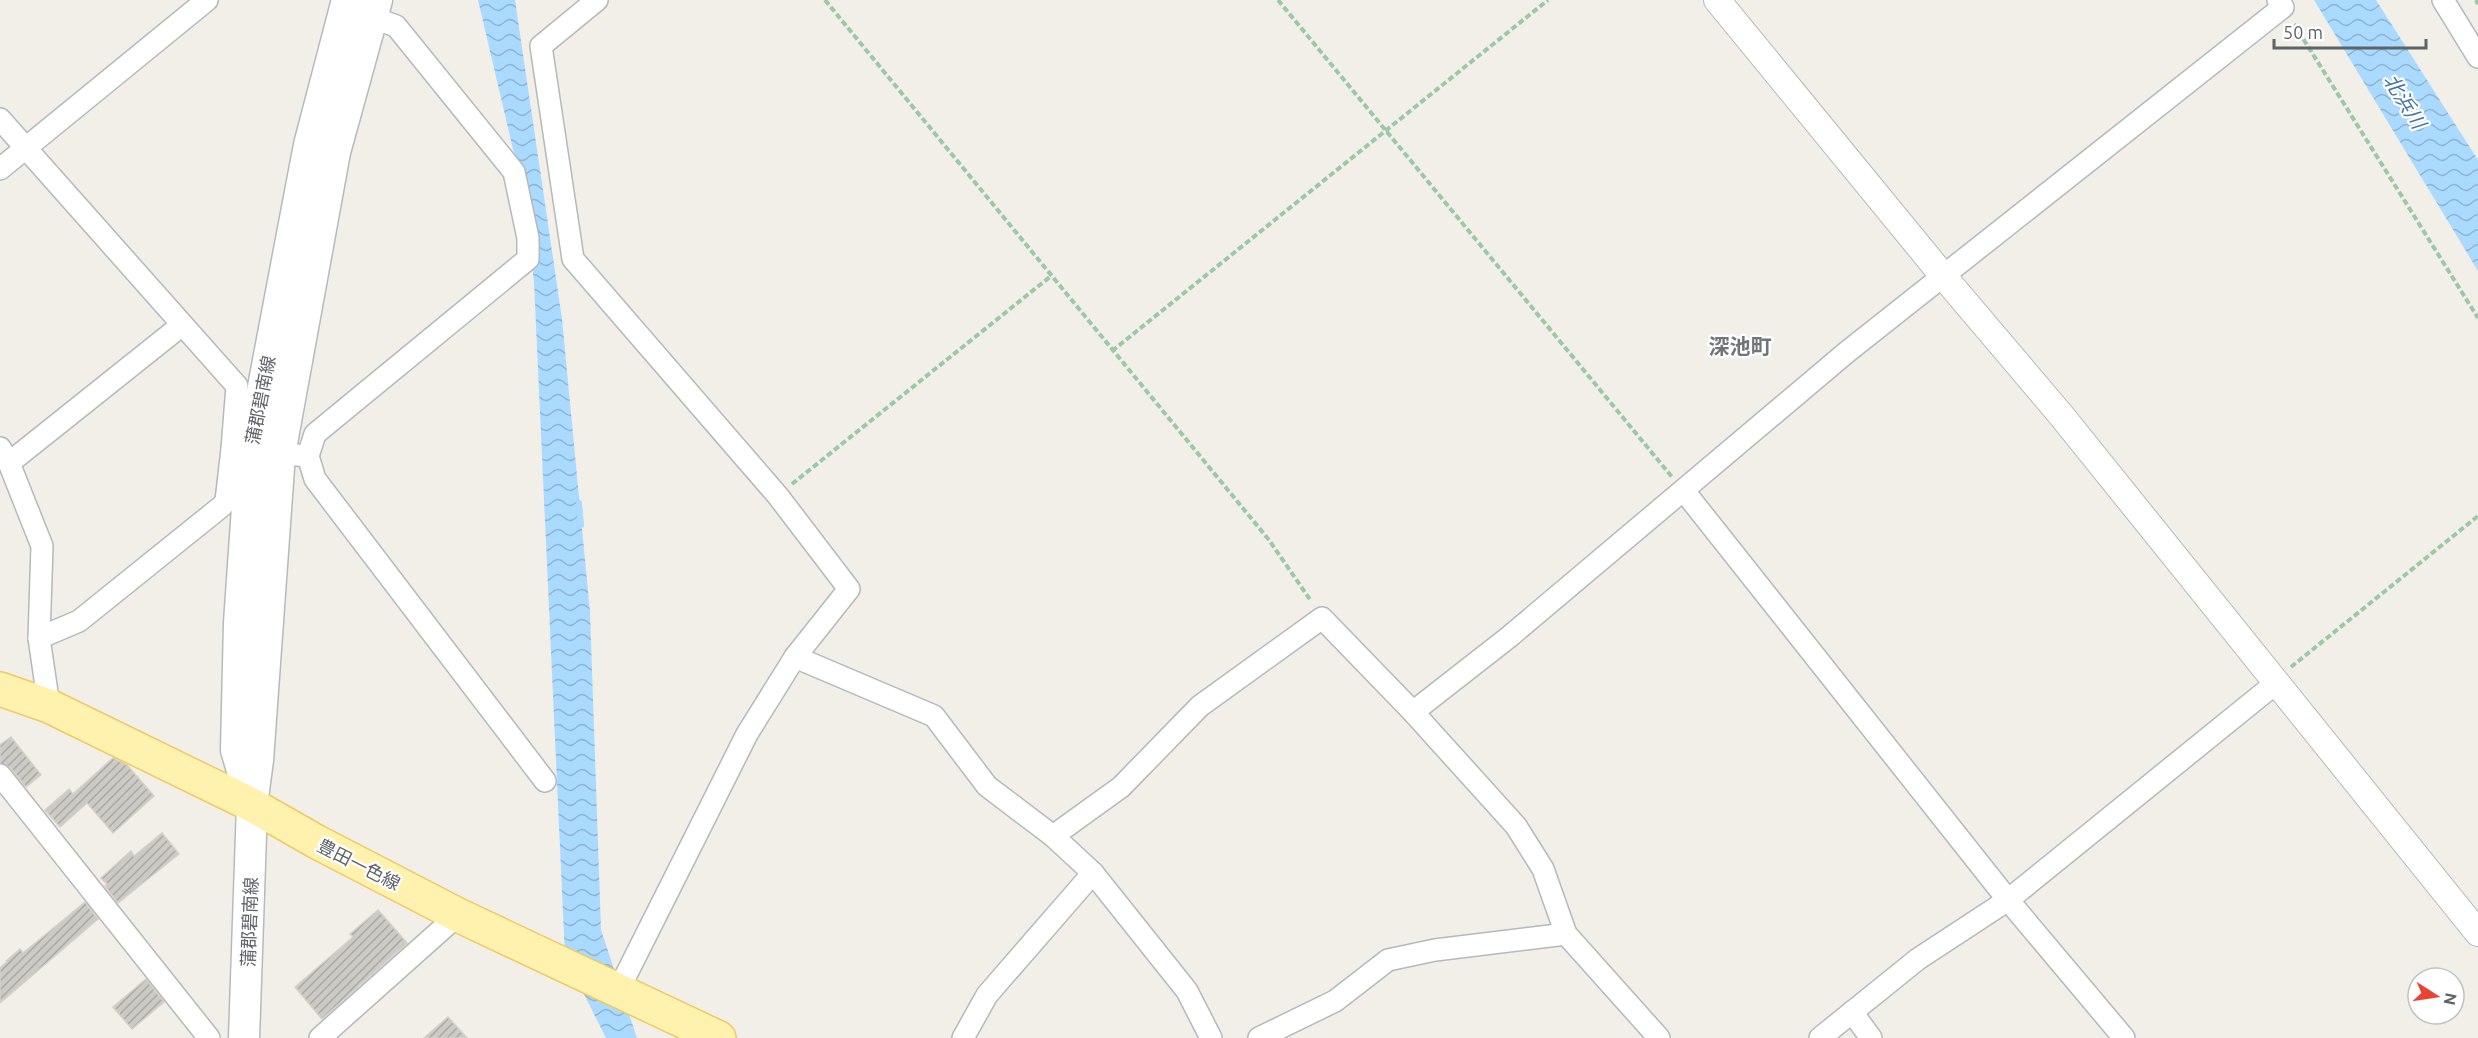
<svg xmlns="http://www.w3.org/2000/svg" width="2478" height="1038" viewBox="0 0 2478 1038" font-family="Ubuntu,'Noto Sans JP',sans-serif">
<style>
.water{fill:url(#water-waves)}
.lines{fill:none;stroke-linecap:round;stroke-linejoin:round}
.stream{stroke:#aadaff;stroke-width:6}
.building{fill:url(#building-hatch);stroke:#d6d1c6;stroke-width:1.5}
.minor-casing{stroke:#b5b8bc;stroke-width:24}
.tertiary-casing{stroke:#b5b8bc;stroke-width:28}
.secondary-casing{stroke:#b6babf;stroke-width:33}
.primary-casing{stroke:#f2c960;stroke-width:36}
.path{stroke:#9cc7a9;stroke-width:4;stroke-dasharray:6 3;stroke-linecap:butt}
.minor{stroke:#fff;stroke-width:21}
.tertiary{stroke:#fff;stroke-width:26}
.secondary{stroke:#fff;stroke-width:30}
.primary{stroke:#fff2af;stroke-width:33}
.labels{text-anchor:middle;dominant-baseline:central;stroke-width:4.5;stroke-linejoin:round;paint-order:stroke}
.street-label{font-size:18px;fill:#5f6368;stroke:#fff}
.water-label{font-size:20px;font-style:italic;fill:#4174aa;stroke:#fff}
.quarter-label{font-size:21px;font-weight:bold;fill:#70757a;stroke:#fff}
</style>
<defs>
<pattern id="water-waves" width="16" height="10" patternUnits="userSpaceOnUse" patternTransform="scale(1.5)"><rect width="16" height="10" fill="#aadaff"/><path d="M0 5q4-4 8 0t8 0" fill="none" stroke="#8eb4d2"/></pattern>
<pattern id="building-hatch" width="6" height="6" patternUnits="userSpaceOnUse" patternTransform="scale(1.5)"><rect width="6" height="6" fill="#cccac5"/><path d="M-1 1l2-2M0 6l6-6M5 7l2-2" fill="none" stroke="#a9a8a4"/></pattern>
</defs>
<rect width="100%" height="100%" fill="#f1efe8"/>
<g class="water">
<polygon points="478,0 515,0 562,319 590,612 601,930 637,1038 606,1038 565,956 534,282 524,196"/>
<polygon points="2314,0 2376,0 2478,160 2478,271"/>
</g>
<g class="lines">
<polyline class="stream" points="579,503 581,525"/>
</g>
<g class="building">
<polygon points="11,737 41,775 26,787 10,767 0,763 0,745"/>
<polygon points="113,758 127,765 154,796 113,833 87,803 60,827 45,810 69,789 73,794"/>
<polygon points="162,833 179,854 118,903 105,886 107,884 101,878 131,851 134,856"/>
<polygon points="85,902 98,919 0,1003 0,968 7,962 6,961 20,949 23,953"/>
<polygon points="378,910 407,943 322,1019 295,987 353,937 350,934"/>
<polygon points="146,979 164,1002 132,1029 113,1007"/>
<polygon points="448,1017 467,1038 424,1038"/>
</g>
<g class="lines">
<defs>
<g id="minor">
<polyline points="597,0 541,46 573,259 778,496 849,589 795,657 747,734 619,989"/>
<polyline points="2443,0 2478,57"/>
<polyline points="0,119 237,386 232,449 308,456 315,479 545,781"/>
<polyline points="0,169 207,0"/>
<polyline points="0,448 9,463 42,546 39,638 49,706"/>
<polyline points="308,456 315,434 528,259 528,238 514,172 396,26 371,17"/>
<polyline points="9,463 182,325"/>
<polyline points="1684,491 2008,900 2124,1038"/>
<polyline points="39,638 79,621 222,506 226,501 232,449"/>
<polyline points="795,657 934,716 987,786 1053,836 1093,873 1187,991 1211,1038"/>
<polyline points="1413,712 1509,637 1847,352 2283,7 2278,0"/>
<polyline points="0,775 209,1038"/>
<polyline points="1053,836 1121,787 1200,706 1322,618 1413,712 1516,826 1543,869 1566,934 1659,1038"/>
<polyline points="1852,1012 1871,1038"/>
<polyline points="320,1038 458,915"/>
<polyline points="963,1038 987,995 1093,873"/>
<polyline points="1259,1038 1335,1001 1388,960 1435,950 1566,934"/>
<polyline points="1820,1038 1918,959 2008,900 2276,683"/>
</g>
<polyline id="tertiary" points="1717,0 1944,277 2061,415 2478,933"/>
<g id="secondary">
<polyline points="249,794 236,750 239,623 251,450 309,145 347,0"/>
<polyline points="244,1038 252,805 258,760 280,454 335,152 377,0"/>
</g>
<polyline id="primary" points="0,689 49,706 252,805 317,842 458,915 719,1038"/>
</defs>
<use href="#minor" class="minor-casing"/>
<use href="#tertiary" class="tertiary-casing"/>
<use href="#secondary" class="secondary-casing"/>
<use href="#primary" class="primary-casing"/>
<g class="path">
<polyline points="825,0 1269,540 1311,601"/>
<polyline points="1278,0 1672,477"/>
<polyline points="2476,0 2478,4"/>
<polyline points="2294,24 2478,318"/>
<polyline points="1112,351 1548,0"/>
<polyline points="792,484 1051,276"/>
<polyline points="2291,667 2478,516"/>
</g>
<use href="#minor" class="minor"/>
<use href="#tertiary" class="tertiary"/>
<use href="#secondary" class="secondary"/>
<use href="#primary" class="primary"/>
</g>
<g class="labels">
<g class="street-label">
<text transform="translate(260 400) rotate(-79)">蒲郡碧南線</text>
<text transform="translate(359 864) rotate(27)">豊田一色線</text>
<text transform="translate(249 922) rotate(-88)">蒲郡碧南線</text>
</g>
<g class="water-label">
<text transform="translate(2405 101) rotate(58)">北浜川</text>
</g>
<g class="quarter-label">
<text x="1740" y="346">深池町</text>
</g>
</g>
<g transform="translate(2436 996) rotate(102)"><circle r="28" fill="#ffffff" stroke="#bfc1c3" stroke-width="1.5"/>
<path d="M0-4.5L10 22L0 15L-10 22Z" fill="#ea4335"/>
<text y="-9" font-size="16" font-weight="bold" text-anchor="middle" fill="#5f6368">N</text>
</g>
<path d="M2274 39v9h152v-9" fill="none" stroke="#5f6368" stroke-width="3"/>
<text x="2283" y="39" font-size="18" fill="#5f6368" stroke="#ffffff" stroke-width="4.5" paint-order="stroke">50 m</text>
</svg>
